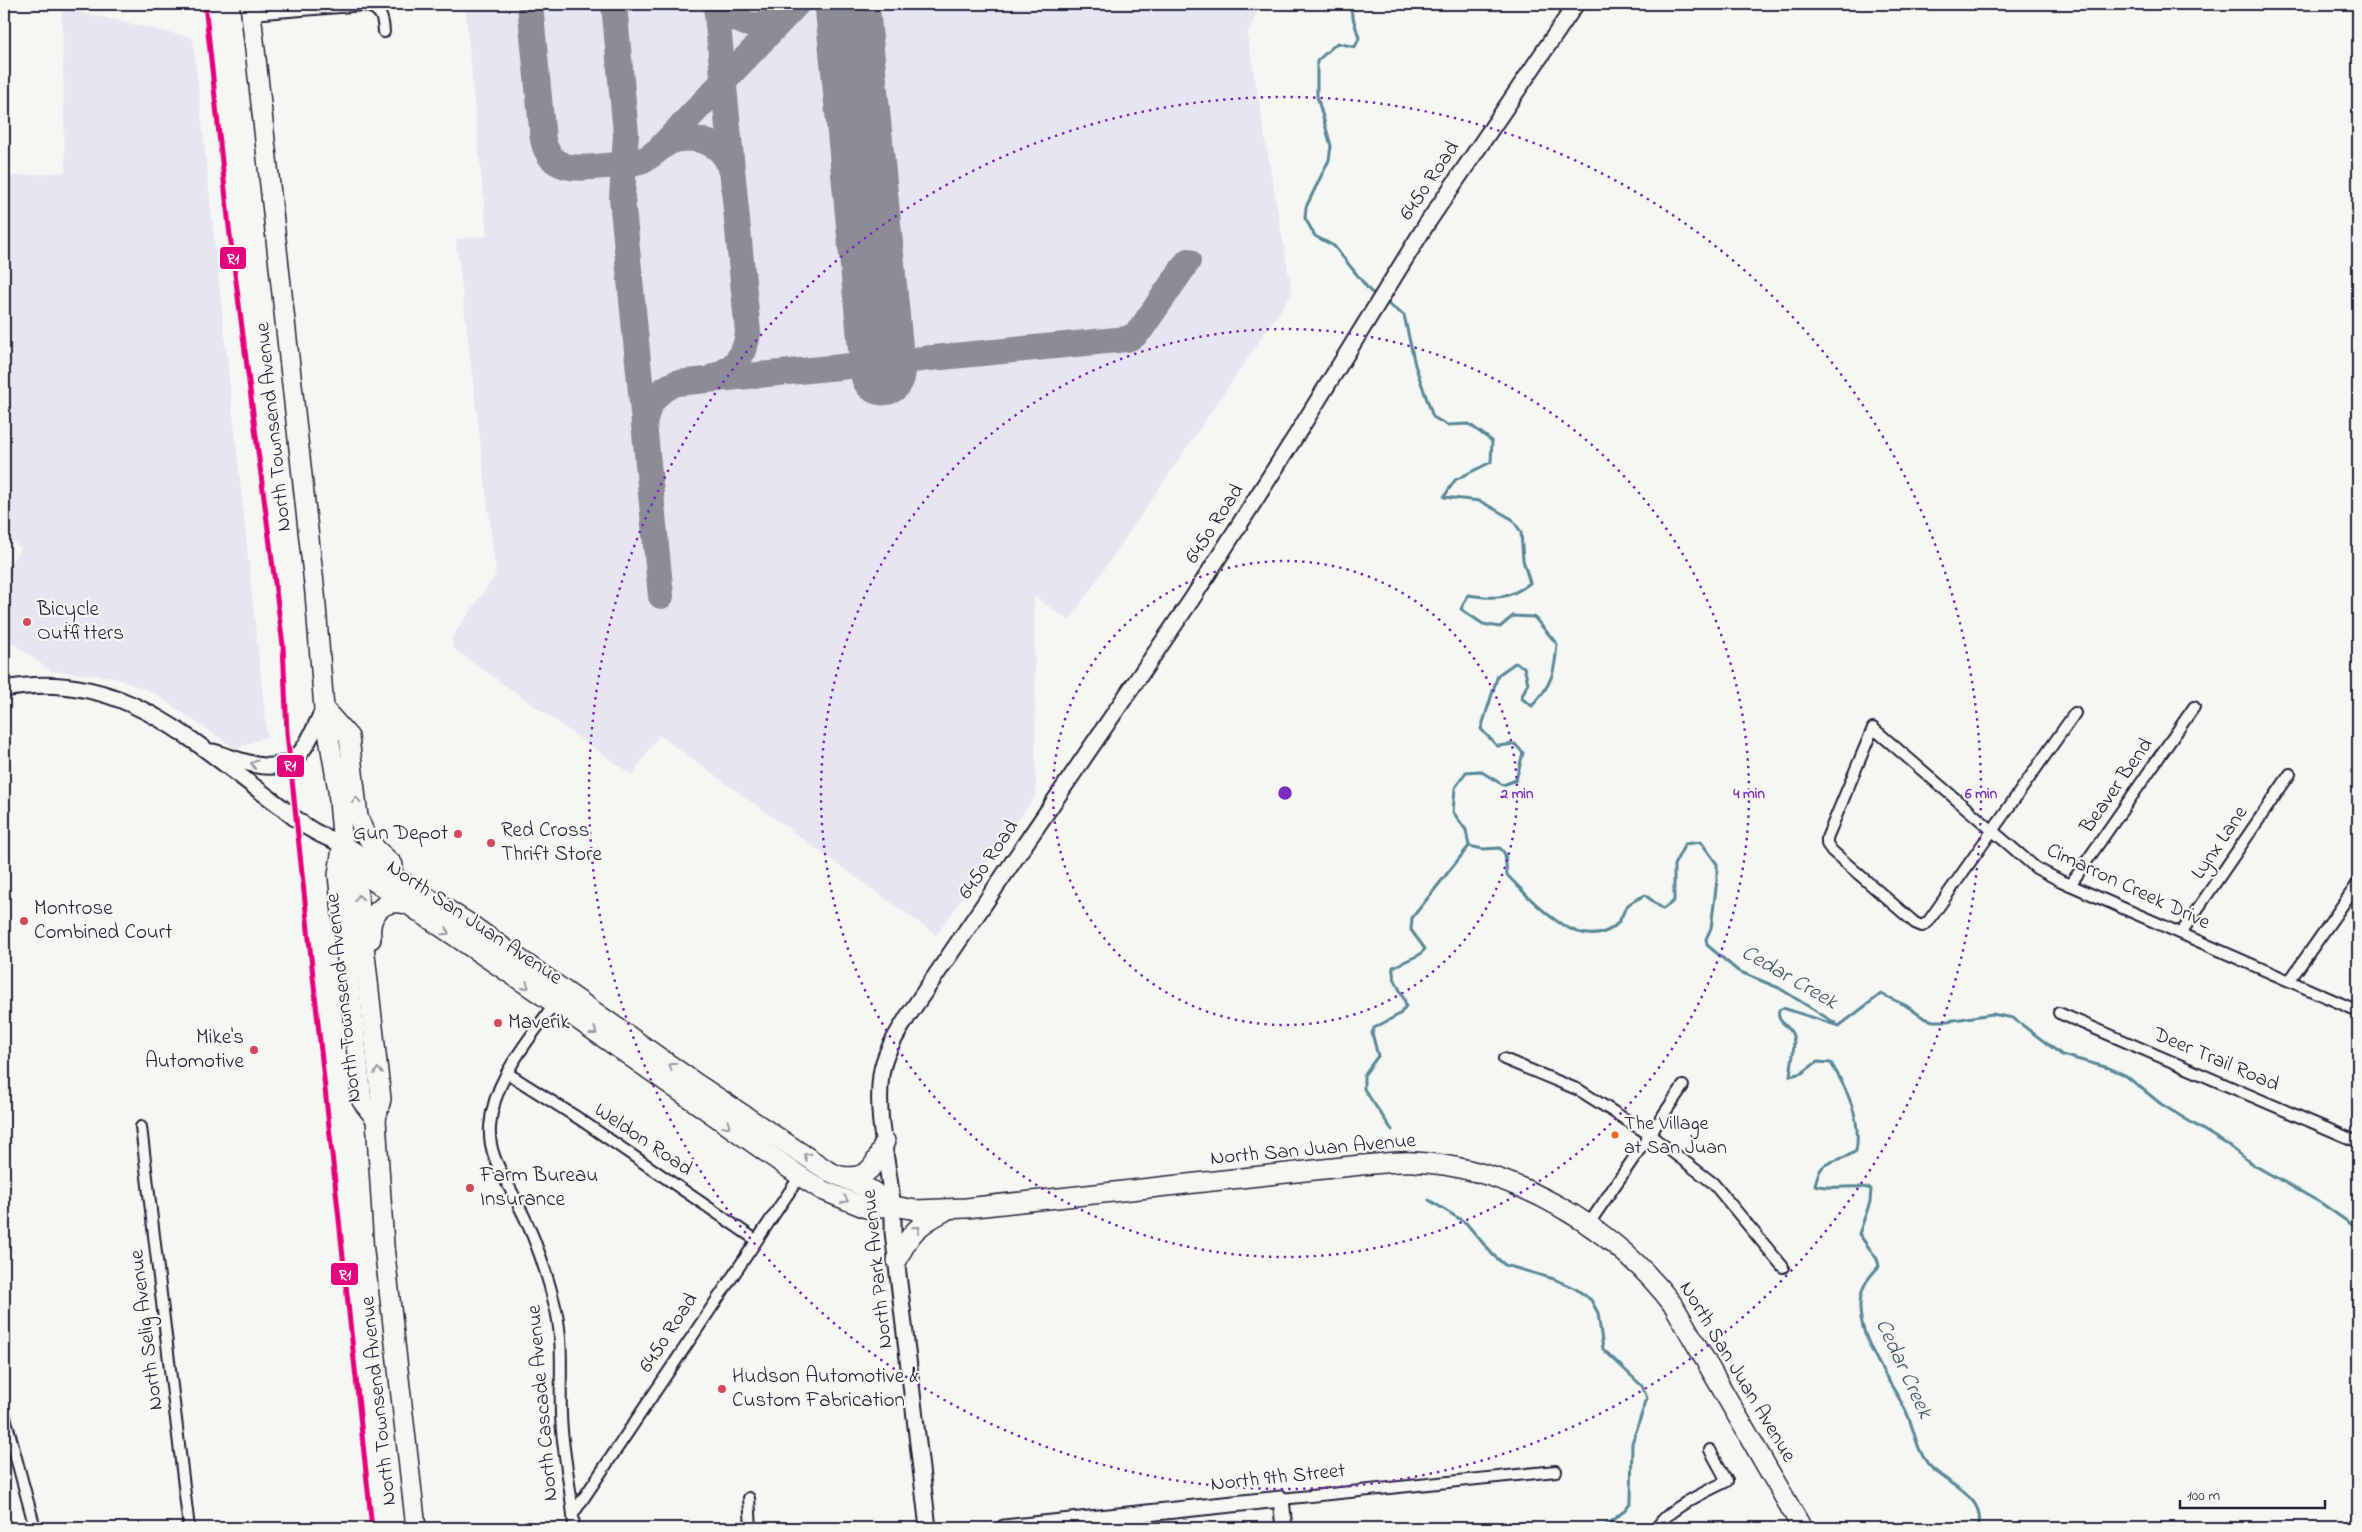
<svg xmlns="http://www.w3.org/2000/svg" width="2362" height="1532" viewBox="0 0 2362 1532" font-family="'Indie Flower',sans-serif">
<style>
.built{fill:#e5e6f2}
.lines{fill:none;stroke-linecap:round;stroke-linejoin:round}
.stream{stroke:#588897;stroke-width:3}
.taxiway{stroke:#8c8c96;stroke-width:26}
.runway{stroke:#8c8c96;stroke-width:65}
.street-casing{stroke:#22223b;stroke-width:14}
.secondary-casing{stroke:#22223b;stroke-width:19}
.highway-casing{stroke:#22223b;stroke-width:22}
.street{stroke:#f6f6f2;stroke-width:10}
.secondary{stroke:#f6f6f2;stroke-width:15}
.highway{stroke:#f6f6f2;stroke-width:19}
.rail-1-casing{stroke:#f6f6f2;stroke-width:9}
.rail-1{stroke:#e5007d;stroke-width:5}
.oneway{stroke:#9797a0}
.ring{fill:none;stroke:#7b2cbf;stroke-width:2.5;stroke-dasharray:2.5 5}
.poi-dot{fill:#d1495b;stroke:#f6f6f2;stroke-width:2}
.bus-dot{fill:#f26522;stroke:#f6f6f2;stroke-width:2}
.labels{text-anchor:middle;dominant-baseline:central;stroke-width:4.5;stroke-linejoin:round;paint-order:stroke}
.bus-label{font-size:20px;fill:#22223b;stroke:#f6f6f2;text-anchor:start}
.street-label{font-size:21px;fill:#22223b;stroke:#f6f6f2}
.poi-label{font-size:21px;fill:#22223b;stroke:#f6f6f2;text-anchor:start}
.water-label{font-size:22px;font-style:italic;fill:#3d5569;stroke:#f6f6f2}
.centre{fill:#7b2cbf;stroke:#f6f6f2;stroke-width:2.5}
.ring-label{font-size:15px;text-anchor:middle;font-weight:bold;fill:#7b2cbf;stroke:#f6f6f2;stroke-width:4.5;stroke-linejoin:round;paint-order:stroke}
.line-badge{stroke:#f6f6f2;stroke-width:2}
.badge-label{font-size:14px;text-anchor:middle;font-weight:bold;fill:#fff}
</style>
<rect width="100%" height="100%" fill="#f6f6f2"/>
<filter id="ink" filterUnits="userSpaceOnUse"><feTurbulence type="fractalNoise" baseFrequency=".02" numOctaves="2"/><feDisplacementMap in="SourceGraphic" scale="10" xChannelSelector="R" yChannelSelector="G"/><feConvolveMatrix kernelMatrix="1 2 1 2 8 2 1 2 1" color-interpolation-filters="sRGB"/></filter>
<g filter="url(#ink)">
<g class="built">
<polygon points="465,4 1261,4 1247,34 1292,293 1069,621 1034,596 1036,795 936,935 659,735 632,775 454,649 451,639 496,574 456,239 487,236"/>
<polygon points="62,8 193,38 267,736 236,749 152,692 113,677 51,671 4,637 4,572 21,548 4,535 4,177 65,172"/>
</g>
<g class="lines">
<g class="stream">
<polyline points="1345,4 1351,11 1359,38 1355,47 1337,43 1317,61 1317,96 1331,146 1329,160 1306,207 1305,218 1315,236 1334,246 1370,291 1378,297"/>
<path d="M1385 302 1404 315 1415 365 1433 417 1447 425 1469 424 1492 441 1491 462 1455 480 1444 497 1480 501 1512 519 1521 532 1523 560 1530 583C1508 600 1494 599 1468 595L1461 609 1483 624 1500 627 1513 616 1534 617 1557 644C1555 671 1552 685 1532 706L1521 698 1528 683 1524 667 1515 663 1498 675 1481 729 1497 746 1515 744 1523 753 1516 780 1503 785 1480 771 1466 772 1455 788 1453 812 1466 830 1469 846 1412 918 1411 930 1425 949 1419 955 1393 967C1391 980 1404 993 1406 1006L1400 1014 1374 1028 1372 1033 1378 1056 1364 1075V1089L1392 1130"/>
<path d="M1469 846 1483 849 1500 848 1505 854 1507 875C1531 899 1579 957 1616 925 1622 920 1623 910 1628 905 1632 901 1640 898 1645 895L1663 909 1674 901V865L1685 844 1701 842 1717 864V880L1711 928 1706 939 1707 945 1738 971 1779 988 1835 1023"/>
<path d="M1839 1026 1783 1008 1779 1010C1776 1024 1789 1023 1793 1036 1796 1046 1791 1064 1790 1076L1802 1073 1817 1062 1831 1063C1847 1089 1862 1120 1856 1151 1835 1166 1821 1155 1815 1185 1834 1191 1853 1183 1871 1189L1870 1202 1859 1234 1877 1259 1879 1266C1874 1272 1868 1278 1865 1284 1845 1324 1889 1377 1906 1411 1914 1428 1916 1449 1928 1464 1945 1484 1988 1496 1978 1528"/>
<polyline points="1839,1026 1881,994 1905,1005 1924,1018 1933,1021 1948,1021 1992,1014 2013,1018 2062,1055 2109,1068 2125,1075 2161,1104 2228,1145 2252,1164 2321,1203 2358,1229"/>
<polyline points="1429,1200 1466,1223 1493,1255 1505,1265 1554,1279 1576,1289 1591,1300 1598,1313 1603,1349 1642,1386 1647,1398 1632,1443 1631,1502 1623,1512 1602,1528"/>
</g>
<g class="taxiway">
<path d="M530 4 543 140C551 174 579 168 606 166 617 165 630 164 640 161 651 158 657 150 666 144 683 134 711 138 723 154 727 158 729 166 732 171"/>
<polyline points="614,4 626,134 622,198 661,596"/>
<path d="M721 4C741 27 756 31 784 17"/>
<polyline points="832,4 845,18 850,34"/>
<polyline points="662,146 797,4"/>
<path d="M713 377C734 369 745 356 748 333L716 4"/>
<path d="M644 425C647 405 656 391 676 383L1127 339 1135 335 1141 329 1188 261"/>
</g>
<polyline class="runway" points="847,4 883,373"/>
<defs>
<g id="street">
<path d="M251 14 365 5C381 10 383 16 384 32"/>
<polyline points="2075,713 1928,922 1922,926 1915,923 1832,851 1827,844 1827,838 1873,728 2036,868 2061,881 2358,1011"/>
<polyline points="2070,885 2194,707"/>
<polyline points="2181,933 2290,774"/>
<polyline points="2290,980 2358,883"/>
<path d="M554 1004C528 1042 493 1079 490 1127 488 1156 504 1175 516 1200 534 1234 547 1272 556 1310 565 1350 558 1390 562 1431 565 1463 572 1495 574 1528"/>
<polyline points="2059,1013 2358,1142"/>
<polyline points="1504,1059 1579,1090 1650,1135 1713,1183 1783,1267"/>
<polyline points="507,1073 578,1118 756,1240"/>
<polyline points="141,1127 189,1528"/>
<polyline points="1588,1225 1683,1086"/>
<polyline points="4,1413 35,1528"/>
<polyline points="749,1498 751,1528"/>
<polyline points="1281,1499 1556,1471"/>
<polyline points="573,1514 800,1176"/>
<path d="M1657 1528C1666 1509 1708 1491 1727 1481L1710 1450"/>
</g>
<g id="secondary">
<path d="M4 689C119 668 188 738 272 800 286 810 298 822 312 830 322 836 333 840 343 845"/>
<path d="M213 752C241 760 276 779 300 753 311 741 316 723 324 709"/>
<path d="M928 1528 893 1232C895 1180 874 1127 881 1075 884 1053 897 1034 908 1016L1192 599 1299 431 1426 225 1576 4"/>
<polyline points="1004,1528 1281,1499 1284,1528"/>
</g>
<g id="highway">
<polyline points="250,4 315,593 324,709 338,790 343,845 358,891 381,1099 376,1119 384,1246 416,1528"/>
<polyline points="324,709 349,737 358,817 364,832 376,849 393,865"/>
<path d="M343 845 363 874 567 1012 800 1176 822 1190 866 1208 894 1206 916 1210 966 1208 1361 1165C1378 1164 1397 1161 1414 1162 1514 1167 1615 1228 1674 1306L1802 1528"/>
<polyline points="346,847 467,922 697,1084 828,1171 871,1190 894,1206"/>
<polyline points="342,848 338,875 362,1101 376,1119"/>
<path d="M371 939C368 916 381 898 406 904"/>
<path d="M841 1176C869 1181 876 1164 885 1141"/>
<path d="M897 1261C909 1233 918 1225 945 1211"/>
</g>
</defs>
<use href="#street" class="street-casing"/>
<use href="#secondary" class="secondary-casing"/>
<use href="#highway" class="highway-casing"/>
<use href="#street" class="street"/>
<use href="#secondary" class="secondary"/>
<use href="#highway" class="highway"/>
<defs>
<polyline id="rail-1" points="205,4 229,227 283,645 287,733 372,1528"/>
</defs>
<use href="#rail-1" class="rail-1-casing"/>
<use href="#rail-1" class="rail-1"/>
</g>
<defs><path id="oneway-chevron" d="M-2-3.5L2.5 0L-2 3.5" fill="none" stroke-width="1.6" stroke-linecap="round" stroke-linejoin="round" transform="scale(1.25)"/></defs>
<g class="oneway">
<use href="#oneway-chevron" transform="translate(254 764) rotate(-164)"/>
<use href="#oneway-chevron" transform="translate(356 800) rotate(-95)"/>
<use href="#oneway-chevron" transform="translate(359 898) rotate(-97)"/>
<use href="#oneway-chevron" transform="translate(446 932) rotate(34)"/>
<use href="#oneway-chevron" transform="translate(526 986) rotate(34)"/>
<use href="#oneway-chevron" transform="translate(594 1032) rotate(35)"/>
<use href="#oneway-chevron" transform="translate(672 1066) rotate(-145)"/>
<use href="#oneway-chevron" transform="translate(378 1071) rotate(-97)"/>
<use href="#oneway-chevron" transform="translate(727 1125) rotate(35)"/>
<use href="#oneway-chevron" transform="translate(807 1156) rotate(-146)"/>
<use href="#oneway-chevron" transform="translate(845 1200) rotate(22)"/>
<use href="#oneway-chevron" transform="translate(917 1229) rotate(-41)"/>
</g>
</g>
<g class="ring">
<circle cx="1285" cy="793" r="232"/>
<circle cx="1285" cy="793" r="464"/>
<circle cx="1285" cy="793" r="696"/>
</g>
<g class="poi-dot">
<circle cx="27" cy="622" r="5"/>
<circle cx="458" cy="834" r="5"/>
<circle cx="491" cy="843" r="5"/>
<circle cx="24" cy="921" r="5"/>
<circle cx="498" cy="1023" r="5"/>
<circle cx="254" cy="1050" r="5"/>
<circle cx="470" cy="1188" r="5"/>
<circle cx="722" cy="1389" r="5"/>
</g>
<circle class="bus-dot" cx="1615" cy="1135" r="4.5"/>
<g class="labels">
<g class="bus-label">
<text x="1624" y="1124">The Village<tspan x="1624" dy="24">at San Juan</tspan></text>
</g>
<g class="street-label">
<text transform="translate(1430 181) rotate(-56)">6450 Road</text>
<text transform="translate(274 427) rotate(-96)">North Townsend Avenue</text>
<text transform="translate(1215 524) rotate(-57)">6450 Road</text>
<text transform="translate(2117 786) rotate(-55)">Beaver Bend</text>
<text transform="translate(2220 843) rotate(-56)">Lynx Lane</text>
<text transform="translate(989 860) rotate(-56)">6450 Road</text>
<text transform="translate(2128 887) rotate(25)">Cimarron Creek Drive</text>
<text transform="translate(474 923) rotate(34)">North San Juan Avenue</text>
<text transform="translate(344 998) rotate(-96)">North Townsend Avenue</text>
<text transform="translate(2216 1060) rotate(23)">Deer Trail Road</text>
<text transform="translate(643 1140) rotate(34)">Weldon Road</text>
<text transform="translate(1313 1150) rotate(-5)">North San Juan Avenue</text>
<text transform="translate(878 1269) rotate(-96)">North Park Avenue</text>
<text transform="translate(147 1330) rotate(-97)">North Selig Avenue</text>
<text transform="translate(669 1333) rotate(-57)">6450 Road</text>
<text transform="translate(1737 1372) rotate(59)">North San Juan Avenue</text>
<text transform="translate(379 1401) rotate(-96)">North Townsend Avenue</text>
<text transform="translate(543 1403) rotate(-95)">North Cascade Avenue</text>
<text transform="translate(1278 1478) rotate(-6)">North 9th Street</text>
</g>
<g class="poi-label">
<text x="37" y="610">Bicycle<tspan x="37" dy="24">Outfitters</tspan></text>
<text x="501" y="831">Red Cross<tspan x="501" dy="24">Thrift Store</tspan></text>
<text x="448" y="834" text-anchor="end">Gun Depot</text>
<text x="34" y="909">Montrose<tspan x="34" dy="24">Combined Court</tspan></text>
<text x="508" y="1023">Maverik</text>
<text x="244" y="1038" text-anchor="end">Mike's<tspan x="244" dy="24">Automotive</tspan></text>
<text x="480" y="1176">Farm Bureau<tspan x="480" dy="24">Insurance</tspan></text>
<text x="732" y="1377">Hudson Automotive &amp;<tspan x="732" dy="24">Custom Fabrication</tspan></text>
</g>
<g class="water-label">
<text transform="translate(1789 978) rotate(30)">Cedar Creek</text>
<text transform="translate(1903 1369) rotate(65)">Cedar Creek</text>
</g>
</g>
<circle cx="1285" cy="793" r="8" class="centre"/>
<g class="ring-label">
<text x="1517" y="798">2 min</text>
<text x="1749" y="798">4 min</text>
<text x="1981" y="798">6 min</text>
</g>
<g class="line-badge">
<rect x="219" y="246" width="28" height="24" rx="5" fill="#e5007d"/>
<rect x="276" y="754" width="29" height="24" rx="5" fill="#e5007d"/>
<rect x="330" y="1262" width="29" height="24" rx="5" fill="#e5007d"/>
</g>
<g class="badge-label">
<text x="233" y="263">R1</text>
<text x="290" y="770">R1</text>
<text x="345" y="1279">R1</text>
</g>
<rect width="2362" height="1532" fill="none" stroke="#f6f6f2" stroke-width="20"/>
<rect x="10" y="10" width="2342" height="1512" fill="none" stroke="#22223b" stroke-width="2" filter="url(#ink)"/>
<path d="M2180 1500v8h145v-8" fill="none" stroke="#22223b" stroke-width="2.5"/>
<text x="2187" y="1500" font-size="15" fill="#22223b" stroke="#f6f6f2" stroke-width="4" paint-order="stroke">100 m</text>
</svg>
